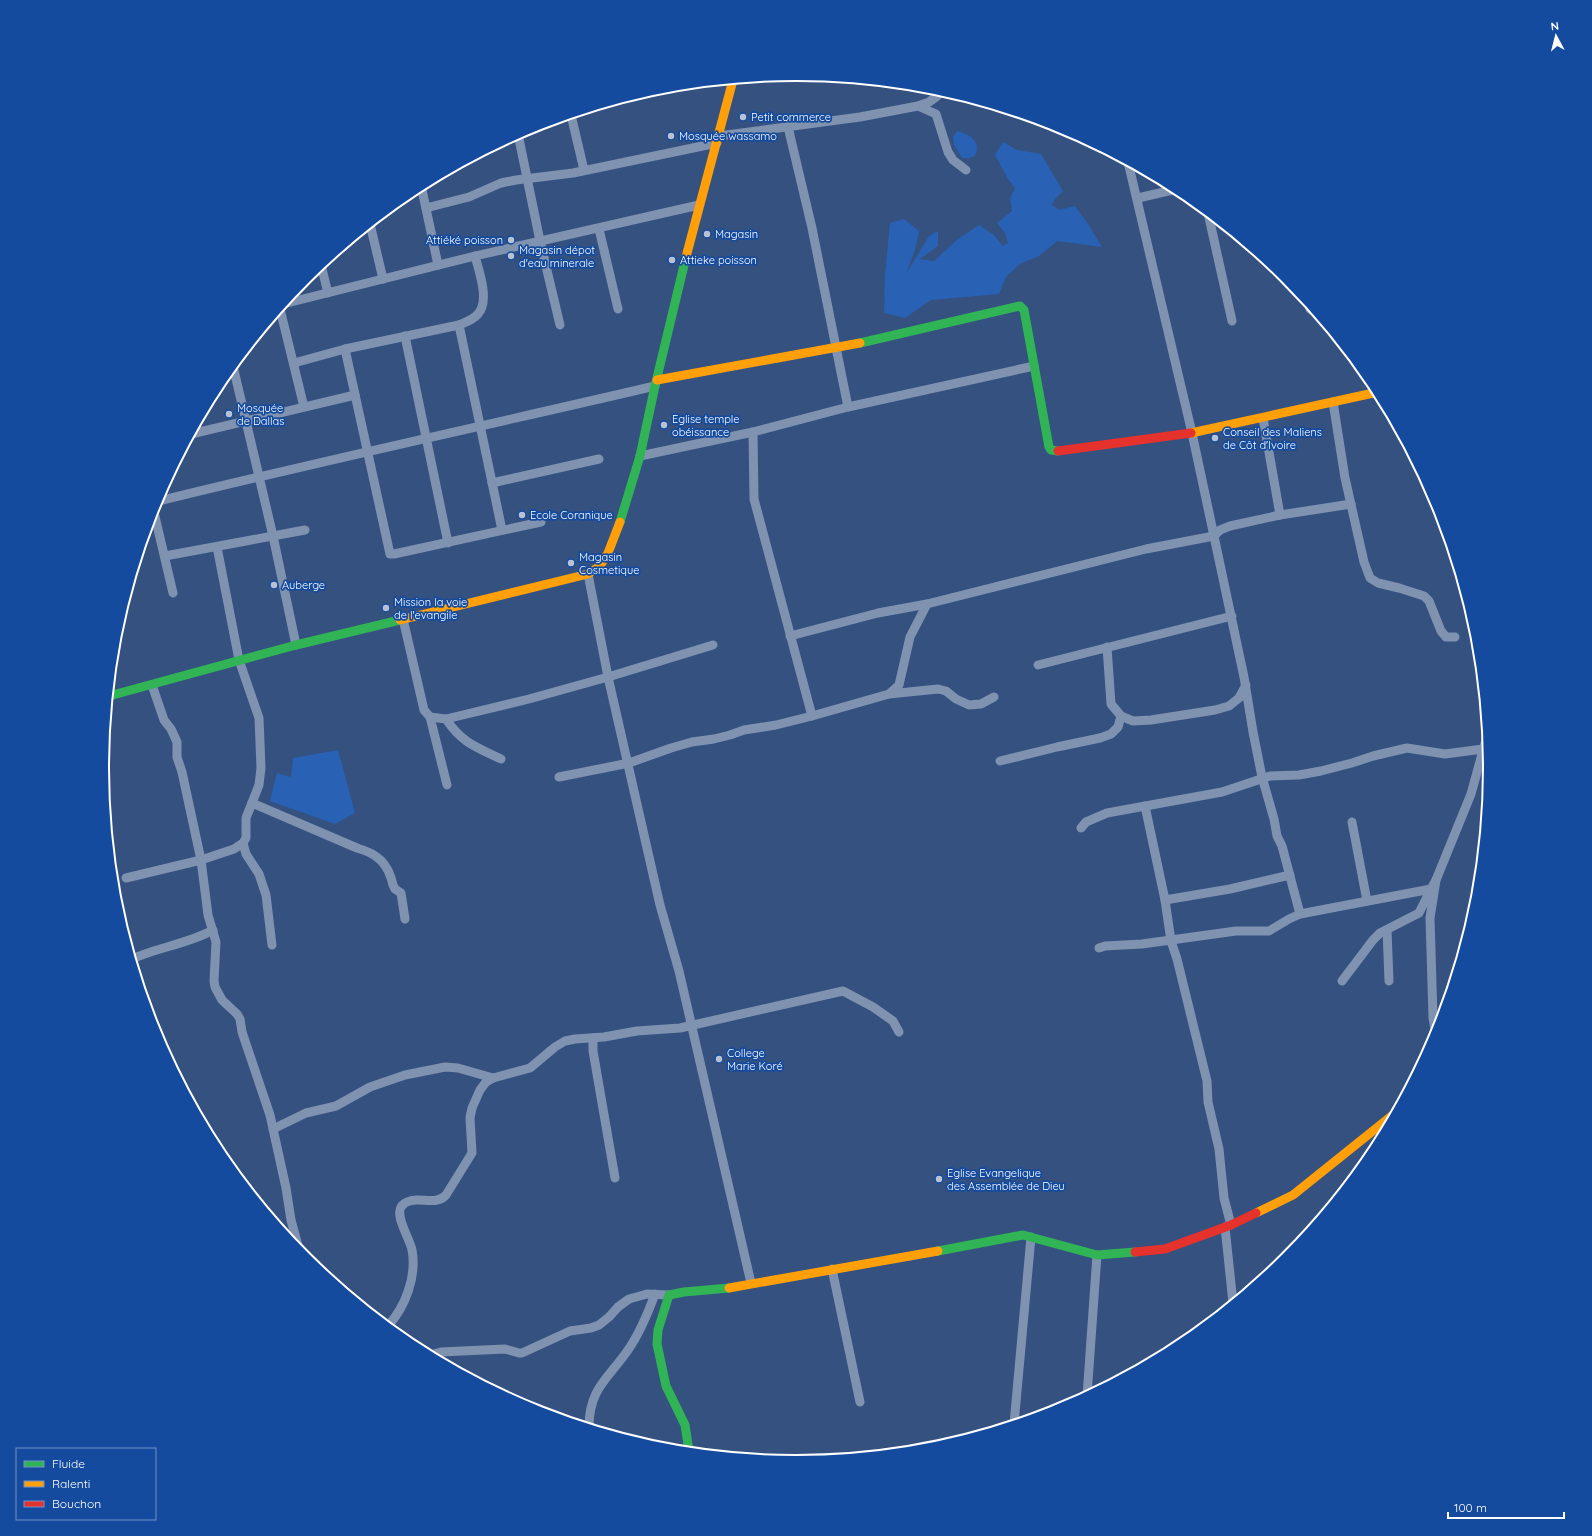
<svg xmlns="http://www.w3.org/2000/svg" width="1592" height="1536" viewBox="0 0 1592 1536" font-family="Quicksand,sans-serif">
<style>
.green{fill:#2961b5}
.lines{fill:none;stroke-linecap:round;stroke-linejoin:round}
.street{stroke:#7f92b0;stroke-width:9}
.fast{stroke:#30b455;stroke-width:9}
.slow{stroke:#ff9f0a;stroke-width:9}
.jam{stroke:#e5322d;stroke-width:9}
.poi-dot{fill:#b8c2d3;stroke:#144b9f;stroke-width:1.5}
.labels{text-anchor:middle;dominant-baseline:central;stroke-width:3.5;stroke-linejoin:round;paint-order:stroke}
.poi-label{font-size:11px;fill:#fff;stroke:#144b9f;text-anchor:start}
.rim{fill:none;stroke:#fff;stroke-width:2}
</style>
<rect width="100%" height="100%" fill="#345180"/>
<g class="green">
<path d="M957 131C969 134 982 141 975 156L969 158H962L954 145 953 137Z"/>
<polygon points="1003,142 1017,150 1041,154 1063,191 1055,199 1052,205 1059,210 1075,206 1088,224 1102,247 1057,241 1039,256 1020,264 1006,277 999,294 931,300 905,318 884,313 885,274 890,223 904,219 919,231 915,250 906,274 929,236 938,231 938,246 920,259 934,261 958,239 979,225 994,235 1003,246 1008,243 1005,233 997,223 1012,211 1010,198 1015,188 1008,179 995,155"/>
<polygon points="338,750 355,813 335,824 270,801 277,773 291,777 293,758"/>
</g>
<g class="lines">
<g class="street">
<polyline points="622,99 684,85"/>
<polyline points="918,106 936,114 948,152 953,160 966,170"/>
<polyline points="571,115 584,170"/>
<polyline points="788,127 812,228 848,407"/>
<polyline points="518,134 540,241 560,325"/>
<polyline points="719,136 860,117 918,106 929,102 936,97 942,91"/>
<polyline points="1128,162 1192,433 1244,677 1253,732 1262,777 1274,819 1277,836 1282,846 1300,914"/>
<polyline points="421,185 438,265"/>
<polyline points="1138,198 1177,189"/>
<polyline points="426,208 469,197 501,183 516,180 573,173 717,143"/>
<polyline points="1208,213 1232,321"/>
<polyline points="370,224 383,279"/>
<polyline points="599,229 618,309"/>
<polyline points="321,265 328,293"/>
<polyline points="283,304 475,256 699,205"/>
<polyline points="1309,304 1310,309 1316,313"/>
<polyline points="280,309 304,407"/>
<polyline points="459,325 502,530"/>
<polyline points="405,336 448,543"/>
<polyline points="345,349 390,554 394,554 541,522"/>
<path d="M294 363 345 349 459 325C466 322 473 320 478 314 490 301 479 271 475 256"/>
<polyline points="233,366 273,536 296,645"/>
<polyline points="1333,402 1345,478 1364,562 1370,578 1378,583 1399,588 1424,596 1429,601 1441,631 1446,637 1455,637"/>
<polyline points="1263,418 1280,515"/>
<polyline points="753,432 754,499 812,716"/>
<polyline points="191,434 355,395"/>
<polyline points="640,456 753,432 848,407 1034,366"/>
<polyline points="492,483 599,459"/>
<path d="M155 502C321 461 488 425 655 386"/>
<polyline points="153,508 173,593"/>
<polyline points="217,547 239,660 259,718 261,768 259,785 246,818 246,838 243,843 234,849 201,860 208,915 216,942 214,981 215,987 222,1000 237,1014 240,1019 242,1032 270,1115 286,1188 291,1220 300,1253"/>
<polyline points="165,556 305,530"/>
<polyline points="588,574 608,677 660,905 679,971 751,1283"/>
<polyline points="403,619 424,710 430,717 446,719 529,699 608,677 713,645"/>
<polyline points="790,636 878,613 927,604 1146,549 1214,536 1220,530 1230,526 1280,515 1351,504"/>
<polyline points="1107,647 1111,704 1121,716 1133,721 1151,720 1215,710 1229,706 1239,698 1246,685"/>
<polyline points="1038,665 1232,616"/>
<polyline points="889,694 899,685 910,637 927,604"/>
<polyline points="430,717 447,785"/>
<path d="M446 719C462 743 476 747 501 759"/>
<polyline points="1000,761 1057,747 1100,738 1111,734 1118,727 1121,716"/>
<polyline points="559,777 629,763 671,748 692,742 714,739 730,735 744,730 776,725 812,716 889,694 938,689 946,691 956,699 969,705 981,704 994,697"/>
<path d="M252 803 357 848C378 854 388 863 393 885L395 889 401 893 405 919"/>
<polyline points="1145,806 1165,900 1171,941 1177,959 1207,1081 1208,1102 1219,1149 1224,1198 1231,1225"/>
<polyline points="1352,822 1367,901"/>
<polyline points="1081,828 1086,822 1107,813 1222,792 1270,776 1299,775 1321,771 1352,763 1373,756 1407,748 1445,754 1483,749"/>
<polyline points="243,843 246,854 259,874 266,895 272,945"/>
<polyline points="126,878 201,860 182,772 177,757 177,742 171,729 164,720 152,685"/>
<polyline points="1165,900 1230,889 1290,875"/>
<polyline points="1387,930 1389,981"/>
<polyline points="1099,948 1105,946 1142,944 1236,931 1269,931 1289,919 1300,914 1431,889 1436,880"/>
<path d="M132 959C158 947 188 944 213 930"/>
<polyline points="1342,981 1373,940 1380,933 1419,913 1431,889"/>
<polyline points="1436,1035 1433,1018 1430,918 1436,880 1471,794 1487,736"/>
<polyline points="593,1038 593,1051 615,1178"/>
<polyline points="273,1129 306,1113 336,1106 370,1087 405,1075 445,1067 458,1068 493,1078"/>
<polyline points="1225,1227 1233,1303"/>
<polyline points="832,1269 860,1402"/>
<path d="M388 1326C405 1307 417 1277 412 1250 410 1239 395 1217 401 1207 411 1192 435 1208 446 1195L472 1153 470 1118 472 1108 480 1090 486 1082 493 1078 530 1068 555 1047 565 1041 575 1039 604 1037 637 1031 680 1028 843 991 873 1007 893 1021 899 1032"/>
<polyline points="430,1355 441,1352 505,1349 519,1353 522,1353 570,1331 591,1328 599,1325 609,1317 618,1307 629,1299 647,1294 669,1295"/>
<polyline points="1087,1396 1097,1255"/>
<polyline points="1014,1424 1031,1237"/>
<path d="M589 1427C589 1388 609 1378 628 1350 640 1333 648 1313 655 1294"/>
</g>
<g class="fast">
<polyline points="860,343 1020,306 1024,310 1049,447 1051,450 1058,451"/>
<polyline points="620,522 640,456 655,386 686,257"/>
<polyline points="109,696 296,645 400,620"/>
<polyline points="938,1251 1023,1235 1097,1255 1135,1252"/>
<polyline points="689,1451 685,1425 666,1386 657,1344 658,1330 669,1295 684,1292 729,1288"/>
</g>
<g class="slow">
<polyline points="686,257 733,80"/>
<polyline points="657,380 860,343"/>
<polyline points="1191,433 1378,392"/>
<polyline points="400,620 588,574 600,566 608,553 620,522"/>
<polyline points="1256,1213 1293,1195 1394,1114"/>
<polyline points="729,1288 938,1251"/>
</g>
<g class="jam">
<polyline points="1058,451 1191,433"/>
<polyline points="1135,1252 1165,1249 1231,1225 1256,1213"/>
</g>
</g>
<g class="poi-dot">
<circle cx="743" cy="117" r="4"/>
<circle cx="671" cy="136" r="4"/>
<circle cx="707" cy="234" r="4"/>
<circle cx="511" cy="240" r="4"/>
<circle cx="511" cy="256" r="4"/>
<circle cx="672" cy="260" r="4"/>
<circle cx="229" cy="414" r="4"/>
<circle cx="664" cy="425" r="4"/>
<circle cx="1215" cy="438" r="4"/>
<circle cx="522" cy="515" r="4"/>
<circle cx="571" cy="563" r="4"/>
<circle cx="274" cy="585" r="4"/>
<circle cx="386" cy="608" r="4"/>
<circle cx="719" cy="1059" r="4"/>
<circle cx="939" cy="1179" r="4"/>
</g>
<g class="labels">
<g class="poi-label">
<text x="751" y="117">Petit commerce</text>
<text x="679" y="136">Mosquée wassamo</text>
<text x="715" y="234">Magasin</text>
<text x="503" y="240" text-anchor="end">Attiéké poisson</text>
<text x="519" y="250">Magasin dépot<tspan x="519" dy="13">d'eau minerale</tspan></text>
<text x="680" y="260">Attieke poisson</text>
<text x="237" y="408">Mosquée<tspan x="237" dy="13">de Dallas</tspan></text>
<text x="672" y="419">Eglise temple<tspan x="672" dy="13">obéissance</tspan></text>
<text x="1223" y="432">Conseil des Maliens<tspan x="1223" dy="13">de Côt d'Ivoire</tspan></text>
<text x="530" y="515">Ecole Coranique</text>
<text x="579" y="557">Magasin<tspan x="579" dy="13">Cosmetique</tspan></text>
<text x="282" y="585">Auberge</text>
<text x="394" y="602">Mission la voie<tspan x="394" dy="13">de l'evangile</tspan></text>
<text x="727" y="1053">College<tspan x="727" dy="13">Marie Koré</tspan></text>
<text x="947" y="1173">Eglise Evangelique<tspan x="947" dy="13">des Assemblée de Dieu</tspan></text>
</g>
</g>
<path d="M0 0H1592V1536H0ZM109 768a687 687 0 1 1 1374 0a687 687 0 1 1-1374 0Z" fill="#144b9f" fill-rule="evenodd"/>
<path class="rim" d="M109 768a687 687 0 1 1 1374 0a687 687 0 1 1-1374 0Z"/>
<rect x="16" y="1448" width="140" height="72" fill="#144b9f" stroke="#7293c5"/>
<rect x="24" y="1461" width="20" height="6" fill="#30b455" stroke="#7293c5"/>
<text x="52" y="1468" font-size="12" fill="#ffffff">Fluide</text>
<rect x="24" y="1481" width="20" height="6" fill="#ff9f0a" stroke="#7293c5"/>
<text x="52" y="1488" font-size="12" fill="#ffffff">Ralenti</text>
<rect x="24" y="1501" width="20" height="6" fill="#e5322d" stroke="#7293c5"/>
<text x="52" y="1508" font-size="12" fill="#ffffff">Bouchon</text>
<g transform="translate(1556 36) rotate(353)" stroke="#144b9f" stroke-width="3" paint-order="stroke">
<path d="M0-3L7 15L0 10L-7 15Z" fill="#ffffff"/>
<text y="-6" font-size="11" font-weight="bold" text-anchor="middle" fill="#ffffff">N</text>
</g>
<path d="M1448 1512v6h116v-6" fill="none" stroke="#ffffff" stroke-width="2"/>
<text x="1454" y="1512" font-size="12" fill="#ffffff" stroke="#144b9f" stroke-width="3" paint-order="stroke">100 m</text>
</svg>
